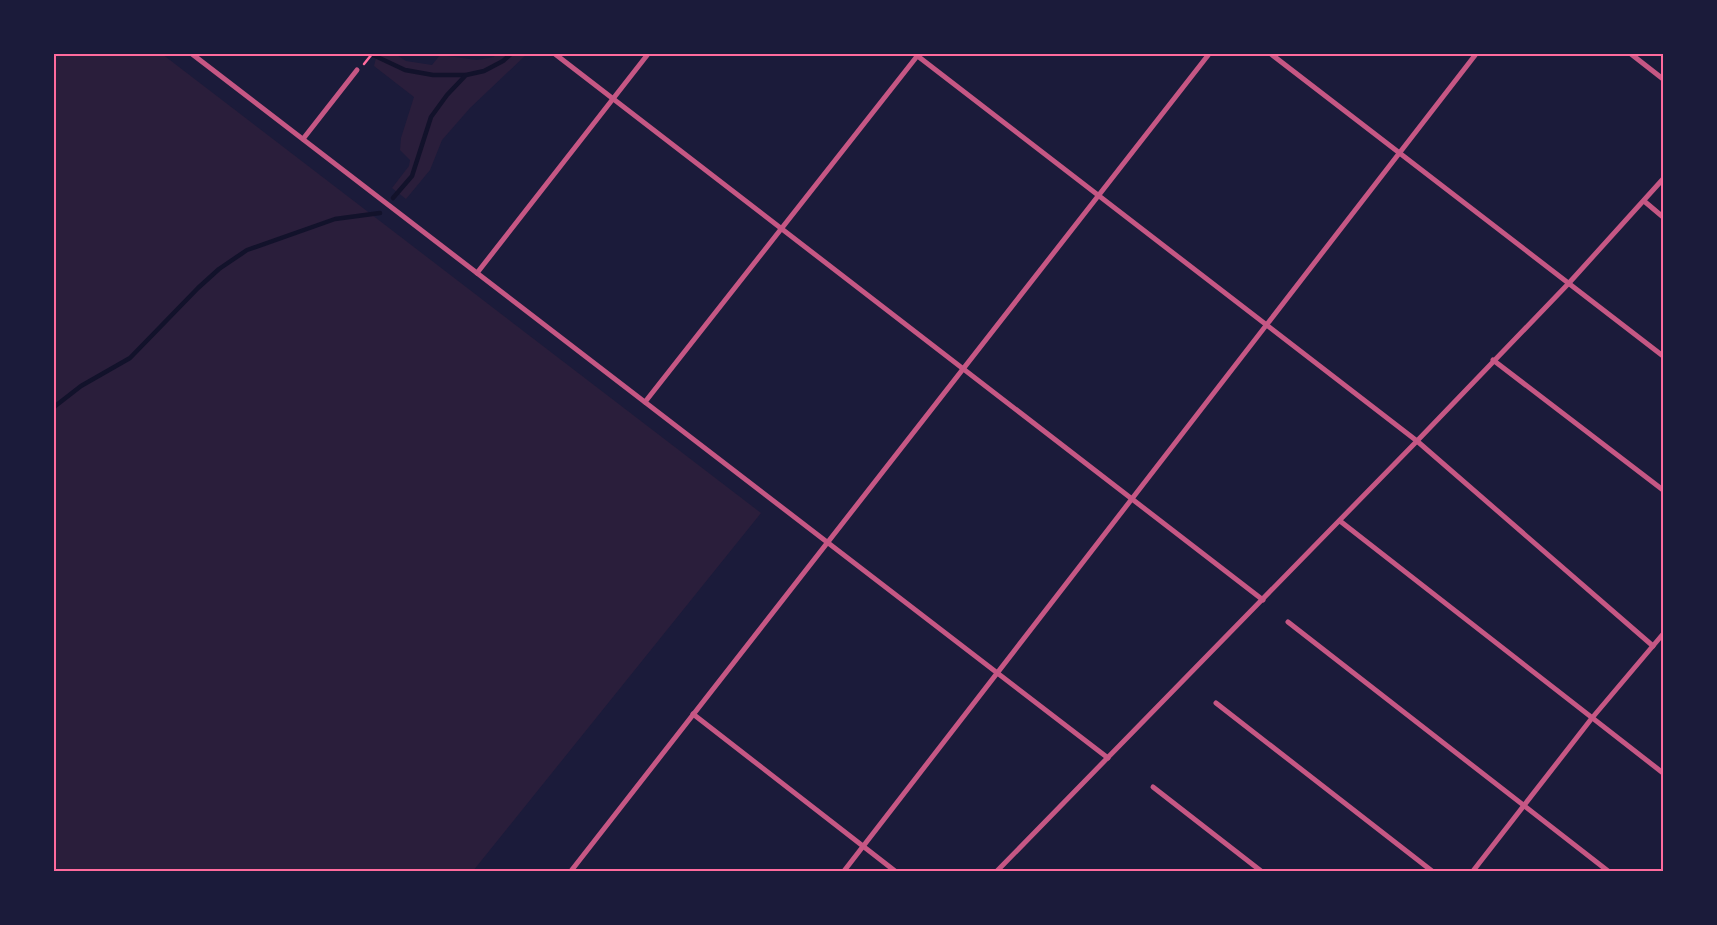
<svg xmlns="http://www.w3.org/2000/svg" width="1717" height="925" viewBox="0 0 1717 925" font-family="Quicksand,sans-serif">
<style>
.green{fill:#2a1e3b}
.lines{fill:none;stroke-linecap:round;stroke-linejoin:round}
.stream{stroke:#12122b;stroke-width:4.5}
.path{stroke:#ff6b9d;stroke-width:2.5}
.minor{stroke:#c65784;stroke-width:5}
.neatline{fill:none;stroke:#ff6b9d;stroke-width:2}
</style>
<rect width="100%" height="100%" fill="#1b1b3a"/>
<g class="green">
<polygon points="54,54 162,54 761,513 473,871 54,871"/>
<polygon points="377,54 395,54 406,61 432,65 440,55 477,60 494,57 496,54 527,54 470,108 442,140 430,170 406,199 392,188 409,166 410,160 400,150 401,138 414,97 374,66"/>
</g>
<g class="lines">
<g class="stream">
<polyline points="371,54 405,70 433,75 465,75"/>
<polyline points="393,198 412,176 431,117 447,95 466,75 484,71 503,61 511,54"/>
<polyline points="54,407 81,386 130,358 198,288 219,269 247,250 335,219 380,213"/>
</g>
<polyline class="path" points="364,64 372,54"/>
<g class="minor">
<polyline points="192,54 1108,758"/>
<polyline points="555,54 1263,600"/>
<polyline points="915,54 1417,441 1653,646"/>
<polyline points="1271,54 1663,356"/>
<polyline points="1631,54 1663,79"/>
<polyline points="303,139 357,70"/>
<polyline points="1644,201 1663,217"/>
<polyline points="477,273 648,54"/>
<polyline points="1493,360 1663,490"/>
<polyline points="645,402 918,55"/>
<polyline points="1340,521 1663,773"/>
<polyline points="1288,622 1608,871"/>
<polyline points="1216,703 1432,871"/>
<polyline points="693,714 895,871"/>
<polyline points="1153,787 1261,871"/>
<polyline points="571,871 1209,54"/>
<polyline points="844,871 1476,54"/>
<polyline points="997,871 1417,441 1569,283 1663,179"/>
<polyline points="1473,871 1592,718 1663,634"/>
</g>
</g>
<rect width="1717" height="925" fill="none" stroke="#1b1b3a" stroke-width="110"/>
<rect x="55" y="55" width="1607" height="815" class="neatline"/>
</svg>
